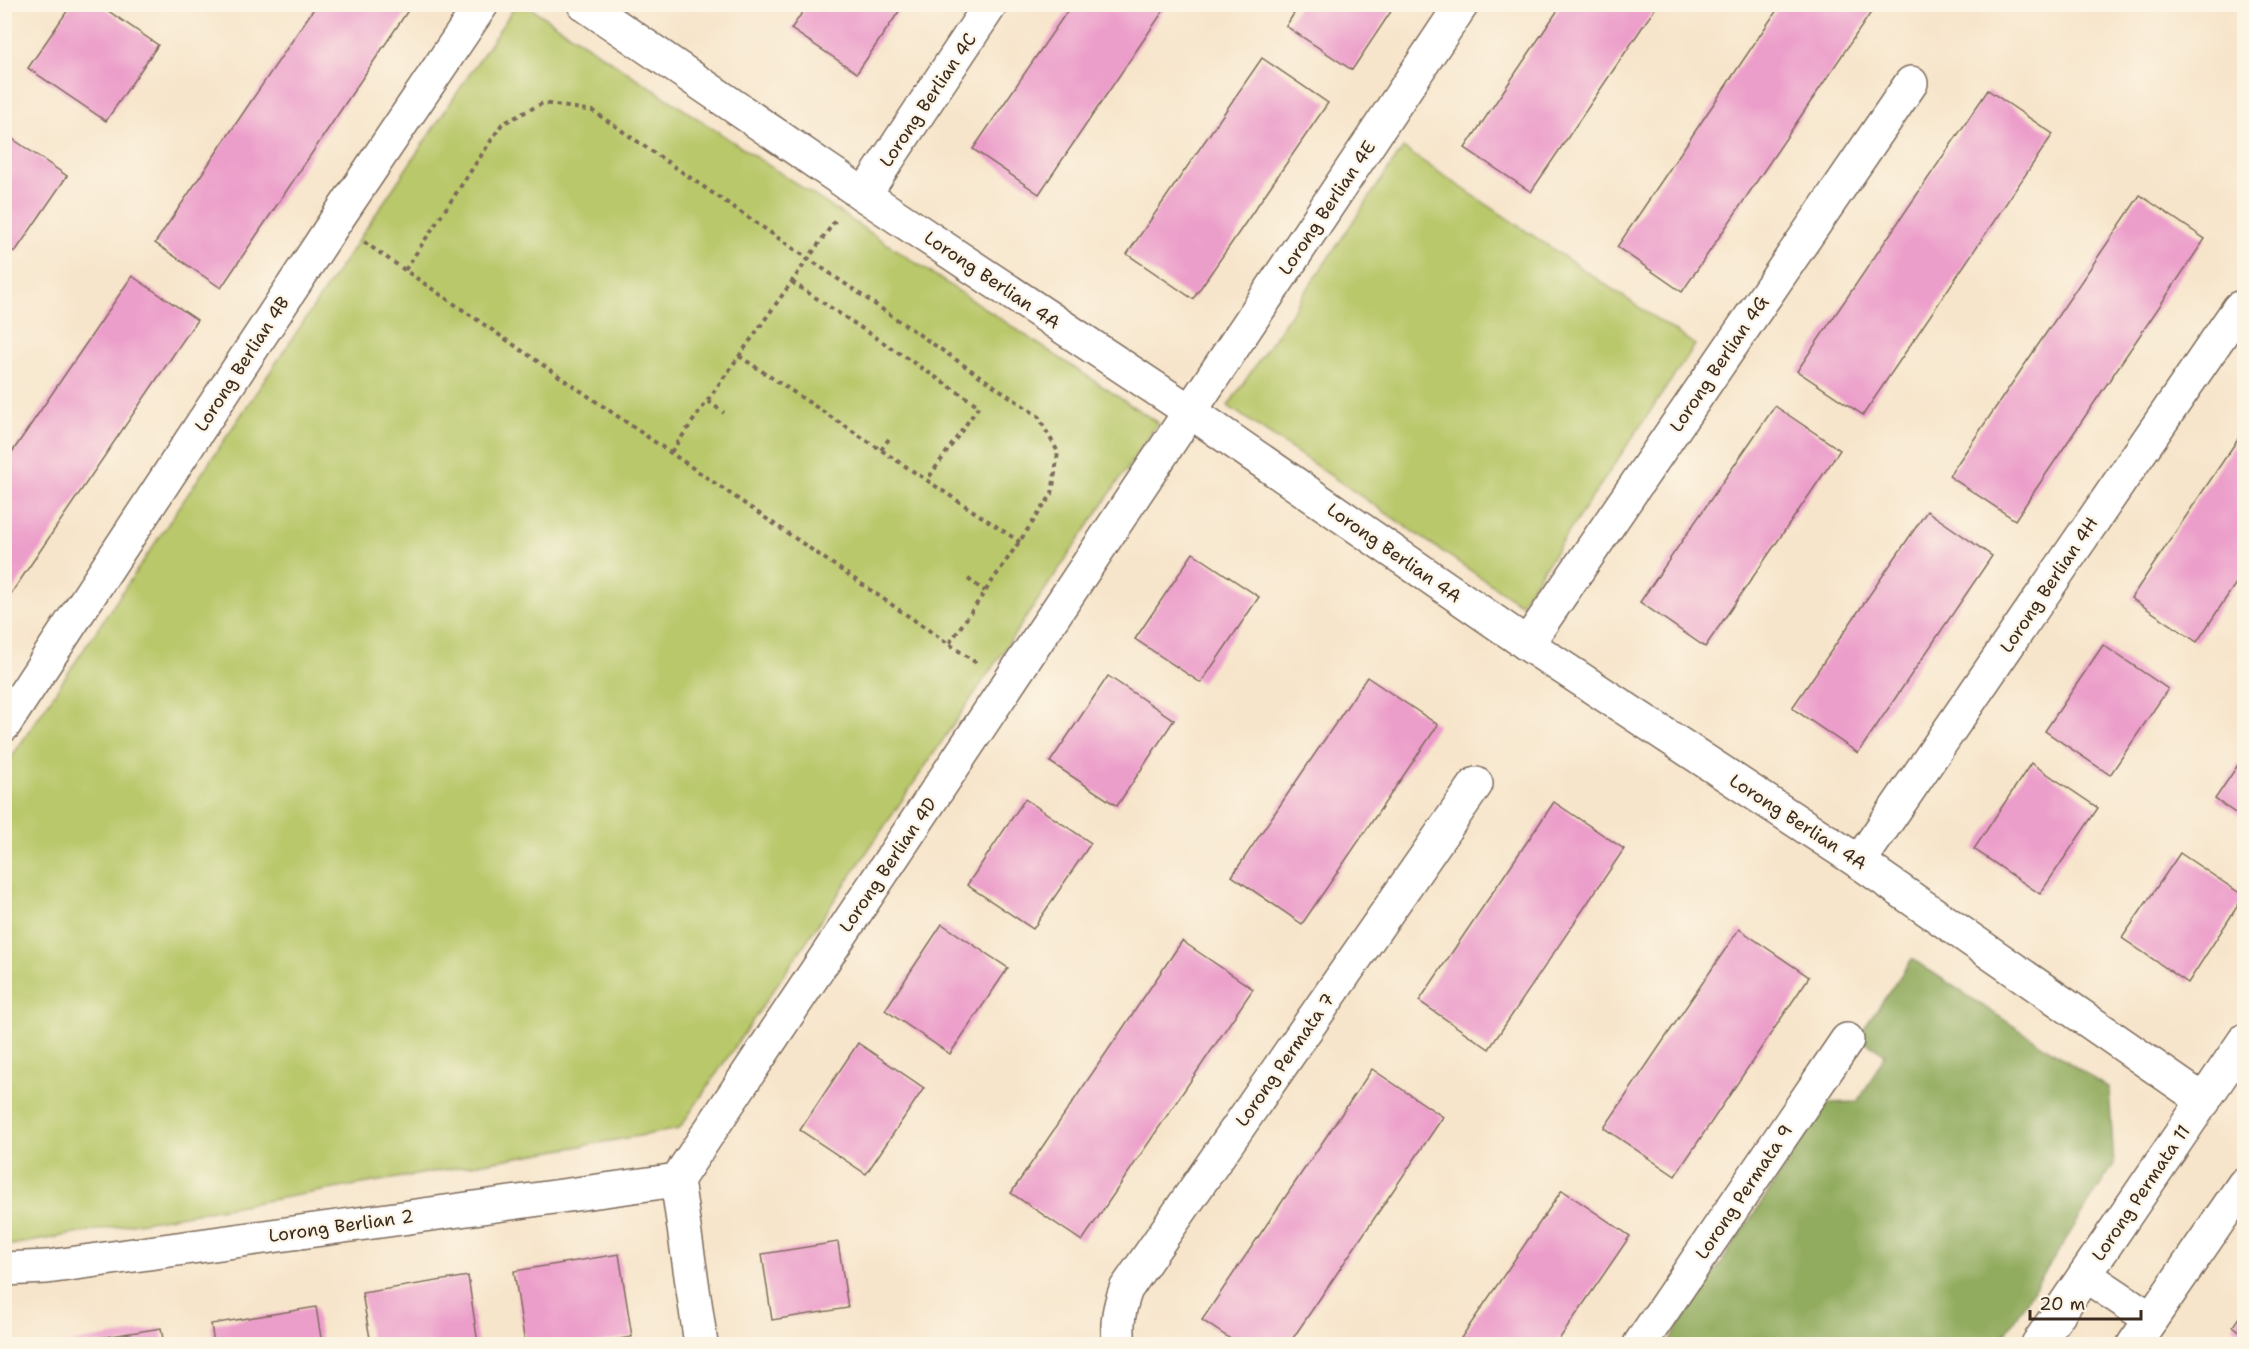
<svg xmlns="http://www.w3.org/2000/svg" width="2249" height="1349" viewBox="0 0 2249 1349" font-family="'Shantell Sans',sans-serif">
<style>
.green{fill:#b9c86b;stroke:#7a7944;stroke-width:1.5}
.forest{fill:#92ac5f;stroke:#666b3e;stroke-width:1.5}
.building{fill:#ec9eca}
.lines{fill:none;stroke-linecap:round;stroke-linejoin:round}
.minor-casing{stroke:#7d6b5b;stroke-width:36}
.path{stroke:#7d6b5b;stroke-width:4;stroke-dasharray:4.5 4.5;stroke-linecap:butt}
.minor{stroke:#fff;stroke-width:33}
.labels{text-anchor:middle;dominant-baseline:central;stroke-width:4.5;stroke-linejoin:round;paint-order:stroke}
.street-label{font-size:18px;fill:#3b2a1e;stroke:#fcf5e5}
</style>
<rect width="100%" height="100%" fill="#fcf5e5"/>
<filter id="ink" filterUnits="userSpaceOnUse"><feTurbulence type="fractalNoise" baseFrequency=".0167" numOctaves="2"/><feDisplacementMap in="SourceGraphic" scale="12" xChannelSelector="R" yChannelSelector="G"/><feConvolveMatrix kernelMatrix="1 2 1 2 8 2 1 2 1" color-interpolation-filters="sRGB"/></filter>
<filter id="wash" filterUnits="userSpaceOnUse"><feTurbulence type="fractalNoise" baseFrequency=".008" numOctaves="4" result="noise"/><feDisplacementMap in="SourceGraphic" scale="24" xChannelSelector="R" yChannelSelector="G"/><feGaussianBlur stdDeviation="1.35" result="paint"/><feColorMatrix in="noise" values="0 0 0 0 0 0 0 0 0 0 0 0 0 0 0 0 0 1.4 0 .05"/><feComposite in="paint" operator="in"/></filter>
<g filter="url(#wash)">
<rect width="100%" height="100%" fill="#f7e5cb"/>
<g class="green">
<polygon points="516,5 526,5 1158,423 679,1129 5,1246 5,767"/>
<polygon points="1403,148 1695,345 1520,604 1228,406"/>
</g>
<polygon class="forest" points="1912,959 2109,1089 2114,1164 1999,1344 1667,1344 1828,1103 1858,1102 1885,1055 1858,1037"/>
<g id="blocks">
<g class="building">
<polygon points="72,4 98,4 158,45 106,121 28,68"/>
<polygon points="317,4 411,6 221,288 155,243"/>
<polygon points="808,4 904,4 857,73 791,29"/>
<polygon points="1072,4 1168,4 1039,194 973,149"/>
<polygon points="1300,4 1396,4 1352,70 1286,26"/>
<polygon points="1562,4 1658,4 1531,192 1465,148"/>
<polygon points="1781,4 1863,4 1872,11 1682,292 1617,247"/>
<polygon points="1262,58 1328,103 1193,299 1127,254"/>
<polygon points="1988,90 2053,134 1863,415 1797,371"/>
<polygon points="4,133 67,176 15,252 4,245"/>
<polygon points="2140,195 2205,239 2015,520 1949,476"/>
<polygon points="132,276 197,320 6,601 4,600 4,464"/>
<polygon points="1775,406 1840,450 1705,647 1640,602"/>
<polygon points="2244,430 2244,571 2197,642 2131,598"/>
<polygon points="1927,511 1992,556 1858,753 1792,708"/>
<polygon points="1193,553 1259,597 1201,683 1135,639"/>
<polygon points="2103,645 2168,689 2110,775 2045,731"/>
<polygon points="1108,676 1174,720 1117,806 1050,762"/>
<polygon points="1367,677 1438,725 1302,924 1232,876"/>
<polygon points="2244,756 2244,819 2215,799"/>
<polygon points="2031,763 2098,808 2040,894 1974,849"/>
<polygon points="1025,799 1091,843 1033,929 967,885"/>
<polygon points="1554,802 1624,849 1489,1049 1419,1001"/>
<polygon points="2180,853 2244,896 2188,983 2122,938"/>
<polygon points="942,924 1008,968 950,1054 885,1010"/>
<polygon points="1739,929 1809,977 1675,1176 1604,1128"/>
<polygon points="1182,941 1253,989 1082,1241 1011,1193"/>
<polygon points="858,1043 924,1088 866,1174 800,1130"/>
<polygon points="1372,1069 1443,1117 1289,1344 1238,1344 1202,1320"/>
<polygon points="1562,1190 1630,1236 1556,1344 1470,1344 1461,1338"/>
<polygon points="838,1242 848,1308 772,1320 762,1254"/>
<polygon points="619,1254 632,1337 589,1344 525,1344 514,1271"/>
<polygon points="468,1276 478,1344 371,1344 362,1293"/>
<polygon points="316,1307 322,1344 214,1344 211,1324"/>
<polygon points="2244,1310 2244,1334 2233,1326"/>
<polygon points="161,1328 164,1344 68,1344 68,1343"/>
</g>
</g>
</g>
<g filter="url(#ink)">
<use href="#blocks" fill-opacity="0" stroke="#7d6b5b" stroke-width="1.5"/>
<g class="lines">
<defs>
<g id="minor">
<polyline points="584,4 864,195 1191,412 1527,644 1859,862 2204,1101"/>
<polyline points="864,195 991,4"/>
<polyline points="1527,644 1911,83"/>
<polyline points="4,725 335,222 482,4"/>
<polyline points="1859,862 2239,308"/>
<polyline points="4,1269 47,1267 677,1180"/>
<polyline points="2085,1275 2151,1319"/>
<polyline points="701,1344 677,1180 1462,4"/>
<path d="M1119 1344C1116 1324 1119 1308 1126 1289L1476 784"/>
<polyline points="1640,1344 1847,1040"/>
<polyline points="2038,1344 2244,1041"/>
<polyline points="2134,1344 2244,1184"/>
</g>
</defs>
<use href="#minor" class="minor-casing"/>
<g class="path">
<polyline points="364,242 978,664"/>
<polyline points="405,270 502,124 543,103 593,111 1038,416 1058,452 1052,494 949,644"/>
<polyline points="792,282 979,406 927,480"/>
<polyline points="739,356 1020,542"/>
<polyline points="708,401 724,413"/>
<polyline points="881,450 891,436"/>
<polyline points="671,452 837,218"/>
<polyline points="968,579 985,591"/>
</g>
<use href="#minor" class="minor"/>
</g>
</g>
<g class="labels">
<g class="street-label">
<text transform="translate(928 100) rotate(-56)">Lorong Berlian 4C</text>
<text transform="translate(1327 208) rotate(-56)">Lorong Berlian 4E</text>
<text transform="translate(992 280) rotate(34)">Lorong Berlian 4A</text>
<text transform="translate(242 364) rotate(-57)">Lorong Berlian 4B</text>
<text transform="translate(1719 364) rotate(-56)">Lorong Berlian 4G</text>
<text transform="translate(1394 553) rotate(35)">Lorong Berlian 4A</text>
<text transform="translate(2049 585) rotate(-56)">Lorong Berlian 4H</text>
<text transform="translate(1798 822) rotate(33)">Lorong Berlian 4A</text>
<text transform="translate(888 865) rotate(-56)">Lorong Berlian 4D</text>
<text transform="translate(1285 1060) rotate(-55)">Lorong Permata 7</text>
<text transform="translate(1744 1192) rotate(-56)">Lorong Permata 9</text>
<text transform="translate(2141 1193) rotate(-56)">Lorong Permata 11</text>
<text transform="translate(341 1226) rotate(-8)">Lorong Berlian 2</text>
</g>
</g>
<rect width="2249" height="1349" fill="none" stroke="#fcf5e5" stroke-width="24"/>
<path d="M2030 1310v9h111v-9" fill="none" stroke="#3b2a1e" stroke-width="3"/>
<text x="2039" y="1310" font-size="18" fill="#3b2a1e" stroke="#fcf5e5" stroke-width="4.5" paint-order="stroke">20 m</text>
</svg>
